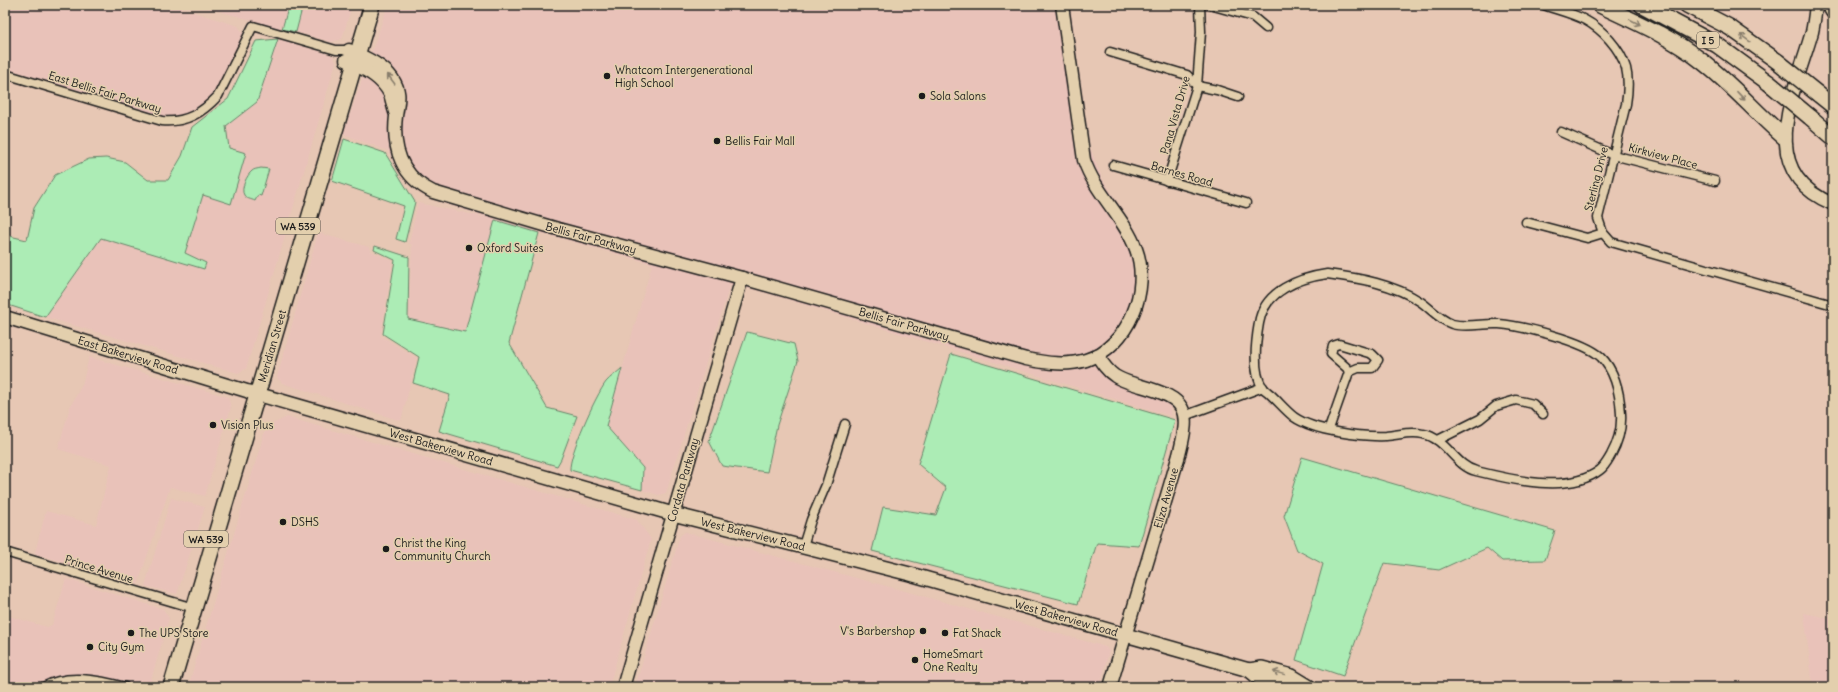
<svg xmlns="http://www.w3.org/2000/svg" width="1838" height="692" viewBox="0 0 1838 692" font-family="Delius,sans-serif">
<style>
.built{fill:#e9c2b9}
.green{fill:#acecb5;stroke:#648468}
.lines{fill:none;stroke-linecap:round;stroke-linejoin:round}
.street-casing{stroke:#1c1c1c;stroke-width:11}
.secondary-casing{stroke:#1c1c1c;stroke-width:15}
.primary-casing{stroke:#1c1c1c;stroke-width:16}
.highway-casing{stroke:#1c1c1c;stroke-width:18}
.street{stroke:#e3cfad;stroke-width:8}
.secondary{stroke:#e3cfad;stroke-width:12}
.primary{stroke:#e3cfad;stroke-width:13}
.highway{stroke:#e3cfad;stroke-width:15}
.highway-bridge-casing{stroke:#1c1c1c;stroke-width:18;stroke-linecap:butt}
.highway-bridge{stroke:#e3cfad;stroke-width:15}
.oneway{stroke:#897e6c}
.poi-dot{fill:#1c1c1c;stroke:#e3cfad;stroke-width:1.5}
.labels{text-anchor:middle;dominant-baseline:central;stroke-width:3;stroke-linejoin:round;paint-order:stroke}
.shield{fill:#e3cfad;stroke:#585248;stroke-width:1}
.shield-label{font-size:10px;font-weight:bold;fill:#1c1c1c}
.poi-label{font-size:11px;fill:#1c1c1c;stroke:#e3cfad;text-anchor:start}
.street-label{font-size:11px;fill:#1c1c1c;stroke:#e3cfad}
</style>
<rect width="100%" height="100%" fill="#e7c7b4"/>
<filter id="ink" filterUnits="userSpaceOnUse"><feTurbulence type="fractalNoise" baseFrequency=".025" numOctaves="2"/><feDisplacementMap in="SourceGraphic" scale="8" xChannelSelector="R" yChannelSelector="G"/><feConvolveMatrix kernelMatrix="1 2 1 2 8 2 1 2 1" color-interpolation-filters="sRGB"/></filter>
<g filter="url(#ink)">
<g class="built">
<polygon points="5,5 181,5 181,8 238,26 244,34 215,95 192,112 169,118 5,68"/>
<polygon points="198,5 289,5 282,29"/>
<polygon points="303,5 352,5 342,39 331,42 296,32"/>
<polygon points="388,5 1070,5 1089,145 1102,178 1138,235 1143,250 1148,278 1145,302 1132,331 1114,354 1096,367 1107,378 1120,386 1164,400 1171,407 1171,416 756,290 730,285 666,493 658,495 642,490 642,468 606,426 652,264 495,220 465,332 408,319 412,245 409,243 418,203 489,218 434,200 409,183 395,165 388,151 343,134"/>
<polygon points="278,39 332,55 336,62 246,369 238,373 234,372 45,317 101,238 204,269 206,263 185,253 203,195 231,203 229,149 226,126 257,102"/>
<polygon points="318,233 369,247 371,251 393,261 381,336 417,358 401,421 282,383 277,377"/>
<polygon points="89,357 228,397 231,407 205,496 170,487 138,584 36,554 35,552 46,511 96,525 111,465 58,449 70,407 82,385"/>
<polygon points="287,417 637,520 651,539 609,687 188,687 266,427"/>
<polygon points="171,498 205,507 177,594 145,586"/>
<polygon points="685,532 901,590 1106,647 1109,651 1100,687 635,687 680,536"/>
<polygon points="66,579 163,609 169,618 149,687 5,687 5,615 47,627 52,625"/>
<polygon points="1804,613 1833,619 1833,687 1813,687"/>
</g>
<g class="green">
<polygon points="289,5 303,5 296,32 282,29"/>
<polygon points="278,39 257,102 226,126 229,148 246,153 231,204 203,195 185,253 206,263 204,269 101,238 45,317 5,304 5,235 27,240 34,208 55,175 89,159 106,158 125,162 148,180 168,180 182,156 192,127 228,99 256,41"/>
<polygon points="344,139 385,153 415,202 405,242 396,239 404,206 332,181"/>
<path d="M261 168 269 169 261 196 258 195 255 201C251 199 246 199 244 195 240 189 247 175 252 171 254 169 257 169 261 168Z"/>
<polygon points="495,220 539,233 509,343 547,408 577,416 561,459 557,466 439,431 450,395 413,383 419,357 383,334 395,260 374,250 375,246 409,257 408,319 465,332"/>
<polygon points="747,332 794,344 798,361 777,425 767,472 722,466 709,441"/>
<polygon points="951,354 1175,420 1139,546 1097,543 1078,604 872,551 883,507 936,515 946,488 918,464"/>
<path d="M622 368 606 426 643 468 642 490 570 470C569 454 596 395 606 382 610 377 617 373 622 368Z"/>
<polygon points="1302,457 1555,531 1545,560 1502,561 1487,548 1439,570 1384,563 1343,676 1296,660 1323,564 1297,550 1284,516"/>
</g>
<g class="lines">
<defs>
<g id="street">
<polyline points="1210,5 1253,17 1266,28"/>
<path d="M1544 5C1557 10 1572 13 1585 20 1602 29 1620 48 1626 68 1629 80 1628 92 1626 104L1598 218 1603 233 1611 242 1833 305"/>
<polyline points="1110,52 1187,75 1197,86 1217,90 1238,97"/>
<path d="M5 74 162 121C186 123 202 113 218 96L253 26 336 50H349"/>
<polyline points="1561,132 1613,155 1715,181"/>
<polyline points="1113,165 1246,203"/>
<polyline points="1167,181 1197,86 1201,32 1200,5"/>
<polyline points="1526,222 1587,238 1603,233"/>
<path d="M1327 274C1359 278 1394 284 1421 302 1431 309 1440 320 1452 324 1468 328 1483 323 1499 324 1522 326 1584 341 1601 357 1616 372 1620 395 1621 414 1622 429 1618 442 1611 455 1608 460 1605 466 1600 470 1569 494 1512 480 1476 471 1455 466 1446 438 1423 434 1410 431 1399 435 1386 436 1361 437 1314 431 1294 417 1285 410 1278 401 1270 394 1268 392 1265 390 1263 388 1252 373 1256 340 1259 323 1264 291 1299 278 1327 274Z"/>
<polygon points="1339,344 1372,354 1378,360 1372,368 1358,368 1349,372 1347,368 1331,354 1333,346"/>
<polyline points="1184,416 1263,387"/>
<polyline points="1329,429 1349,372"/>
<polyline points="1438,440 1480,419 1496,406 1516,400 1533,404 1543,414"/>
<polyline points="803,546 811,520 826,485 845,424"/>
<polyline points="5,552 187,606"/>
<path d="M43 687C67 673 100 680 125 687"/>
</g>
<g id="secondary">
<path d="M1816 5C1815 14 1814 23 1812 32 1795 92 1753 171 1833 204"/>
<path d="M349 50C364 57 383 65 392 78 402 93 398 101 396 116 392 149 402 177 433 192L558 229 742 278 1026 359C1046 363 1067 366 1086 360 1129 346 1151 289 1136 249 1124 217 1095 193 1084 160L1062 5"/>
<path d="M346 60C363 69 381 76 390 94 392 100 393 106 395 112"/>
<polyline points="5,317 250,392"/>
<path d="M1097 355C1102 363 1107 371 1115 376 1122 381 1132 383 1141 386 1187 399 1191 409 1179 455L1110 687"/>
<polyline points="623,687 742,278"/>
</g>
<g id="primary">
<polyline points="250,392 673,514 910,574 1249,670 1262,668 1292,676 1310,687"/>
<polyline points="1249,670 1260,679 1287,687"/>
</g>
<g id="highway">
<path d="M1600 5C1633 21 1669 36 1699 59 1730 82 1755 112 1784 137"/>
<polyline points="1642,5 1717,45 1769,83"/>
<polyline points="1687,5 1729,27 1777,61"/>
<polyline points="1830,5 1833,11"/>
<polyline points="1818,94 1833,106"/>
<polyline points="1810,117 1833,137"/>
<polyline points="171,687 372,5"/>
</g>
</defs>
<use href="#street" class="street-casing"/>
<use href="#secondary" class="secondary-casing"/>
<use href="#primary" class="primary-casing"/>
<use href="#highway" class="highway-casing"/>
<use href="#street" class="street"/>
<use href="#secondary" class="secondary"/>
<use href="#primary" class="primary"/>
<use href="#highway" class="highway"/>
<defs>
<g id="highway-bridge">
<polyline points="1777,61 1818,94"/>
<polyline points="1769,83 1810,117"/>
</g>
</defs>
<use href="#highway-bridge" class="highway-bridge-casing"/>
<use href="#highway-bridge" class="highway-bridge"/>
</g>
<defs><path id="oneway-shaft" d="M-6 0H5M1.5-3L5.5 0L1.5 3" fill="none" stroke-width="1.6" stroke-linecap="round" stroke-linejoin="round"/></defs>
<g class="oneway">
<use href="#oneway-shaft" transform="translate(1635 22) rotate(27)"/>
<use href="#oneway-shaft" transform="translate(1745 38) rotate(-144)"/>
<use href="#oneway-shaft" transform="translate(391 79) rotate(-127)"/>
<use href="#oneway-shaft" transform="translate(1741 96) rotate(47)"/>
<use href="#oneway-shaft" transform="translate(1279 673) rotate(-165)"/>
</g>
</g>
<g class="poi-dot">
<circle cx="607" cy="76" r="4"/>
<circle cx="922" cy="96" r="4"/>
<circle cx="717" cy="141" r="4"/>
<circle cx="469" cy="248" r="4"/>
<circle cx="213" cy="425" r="4"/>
<circle cx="283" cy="522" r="4"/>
<circle cx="386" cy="549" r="4"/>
<circle cx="923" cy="631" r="4"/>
<circle cx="131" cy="633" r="4"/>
<circle cx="945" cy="633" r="4"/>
<circle cx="90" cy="647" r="4"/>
<circle cx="915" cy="660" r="4"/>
</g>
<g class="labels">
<g class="shield">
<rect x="1697" y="32" width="22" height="16" rx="3"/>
<rect x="276" y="218" width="44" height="16" rx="3"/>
<rect x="184" y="531" width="44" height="16" rx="3"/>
</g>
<g class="shield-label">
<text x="1708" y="40">I 5</text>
<text x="298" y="226">WA 539</text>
<text x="206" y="539">WA 539</text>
</g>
<g class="poi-label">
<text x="615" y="70">Whatcom Intergenerational<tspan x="615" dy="13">High School</tspan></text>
<text x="930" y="96">Sola Salons</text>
<text x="725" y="141">Bellis Fair Mall</text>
<text x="477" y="248">Oxford Suites</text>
<text x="221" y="425">Vision Plus</text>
<text x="291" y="522">DSHS</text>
<text x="394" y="543">Christ the King<tspan x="394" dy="13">Community Church</tspan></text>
<text x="915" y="631" text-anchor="end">V's Barbershop</text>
<text x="139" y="633">The UPS Store</text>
<text x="953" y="633">Fat Shack</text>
<text x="98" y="647">City Gym</text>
<text x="923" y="654">HomeSmart<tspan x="923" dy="13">One Realty</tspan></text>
</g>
<g class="street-label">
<text transform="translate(105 92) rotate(17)">East Bellis Fair Parkway</text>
<text transform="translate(1175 115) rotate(-74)">Pana Vista Drive</text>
<text transform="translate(1663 156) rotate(15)">Kirkview Place</text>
<text transform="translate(1182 174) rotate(16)">Barnes Road</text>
<text transform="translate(1596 179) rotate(-76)">Sterling Drive</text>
<text transform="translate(591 238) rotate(15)">Bellis Fair Parkway</text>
<text transform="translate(904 324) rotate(16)">Bellis Fair Parkway</text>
<text transform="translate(272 346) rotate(-74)">Meridian Street</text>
<text transform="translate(128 355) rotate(17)">East Bakerview Road</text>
<text transform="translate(441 447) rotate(16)">West Bakerview Road</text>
<text transform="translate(683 480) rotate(-74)">Cordata Parkway</text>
<text transform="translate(1166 498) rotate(-74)">Eliza Avenue</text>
<text transform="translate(753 534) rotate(14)">West Bakerview Road</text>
<text transform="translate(99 569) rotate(17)">Prince Avenue</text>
<text transform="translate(1066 618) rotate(16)">West Bakerview Road</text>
</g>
</g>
<rect width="1838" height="692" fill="none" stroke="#e3cfad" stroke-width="20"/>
<rect x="10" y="10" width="1818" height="672" fill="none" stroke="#1c1c1c" stroke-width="1.5" filter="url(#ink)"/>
</svg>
